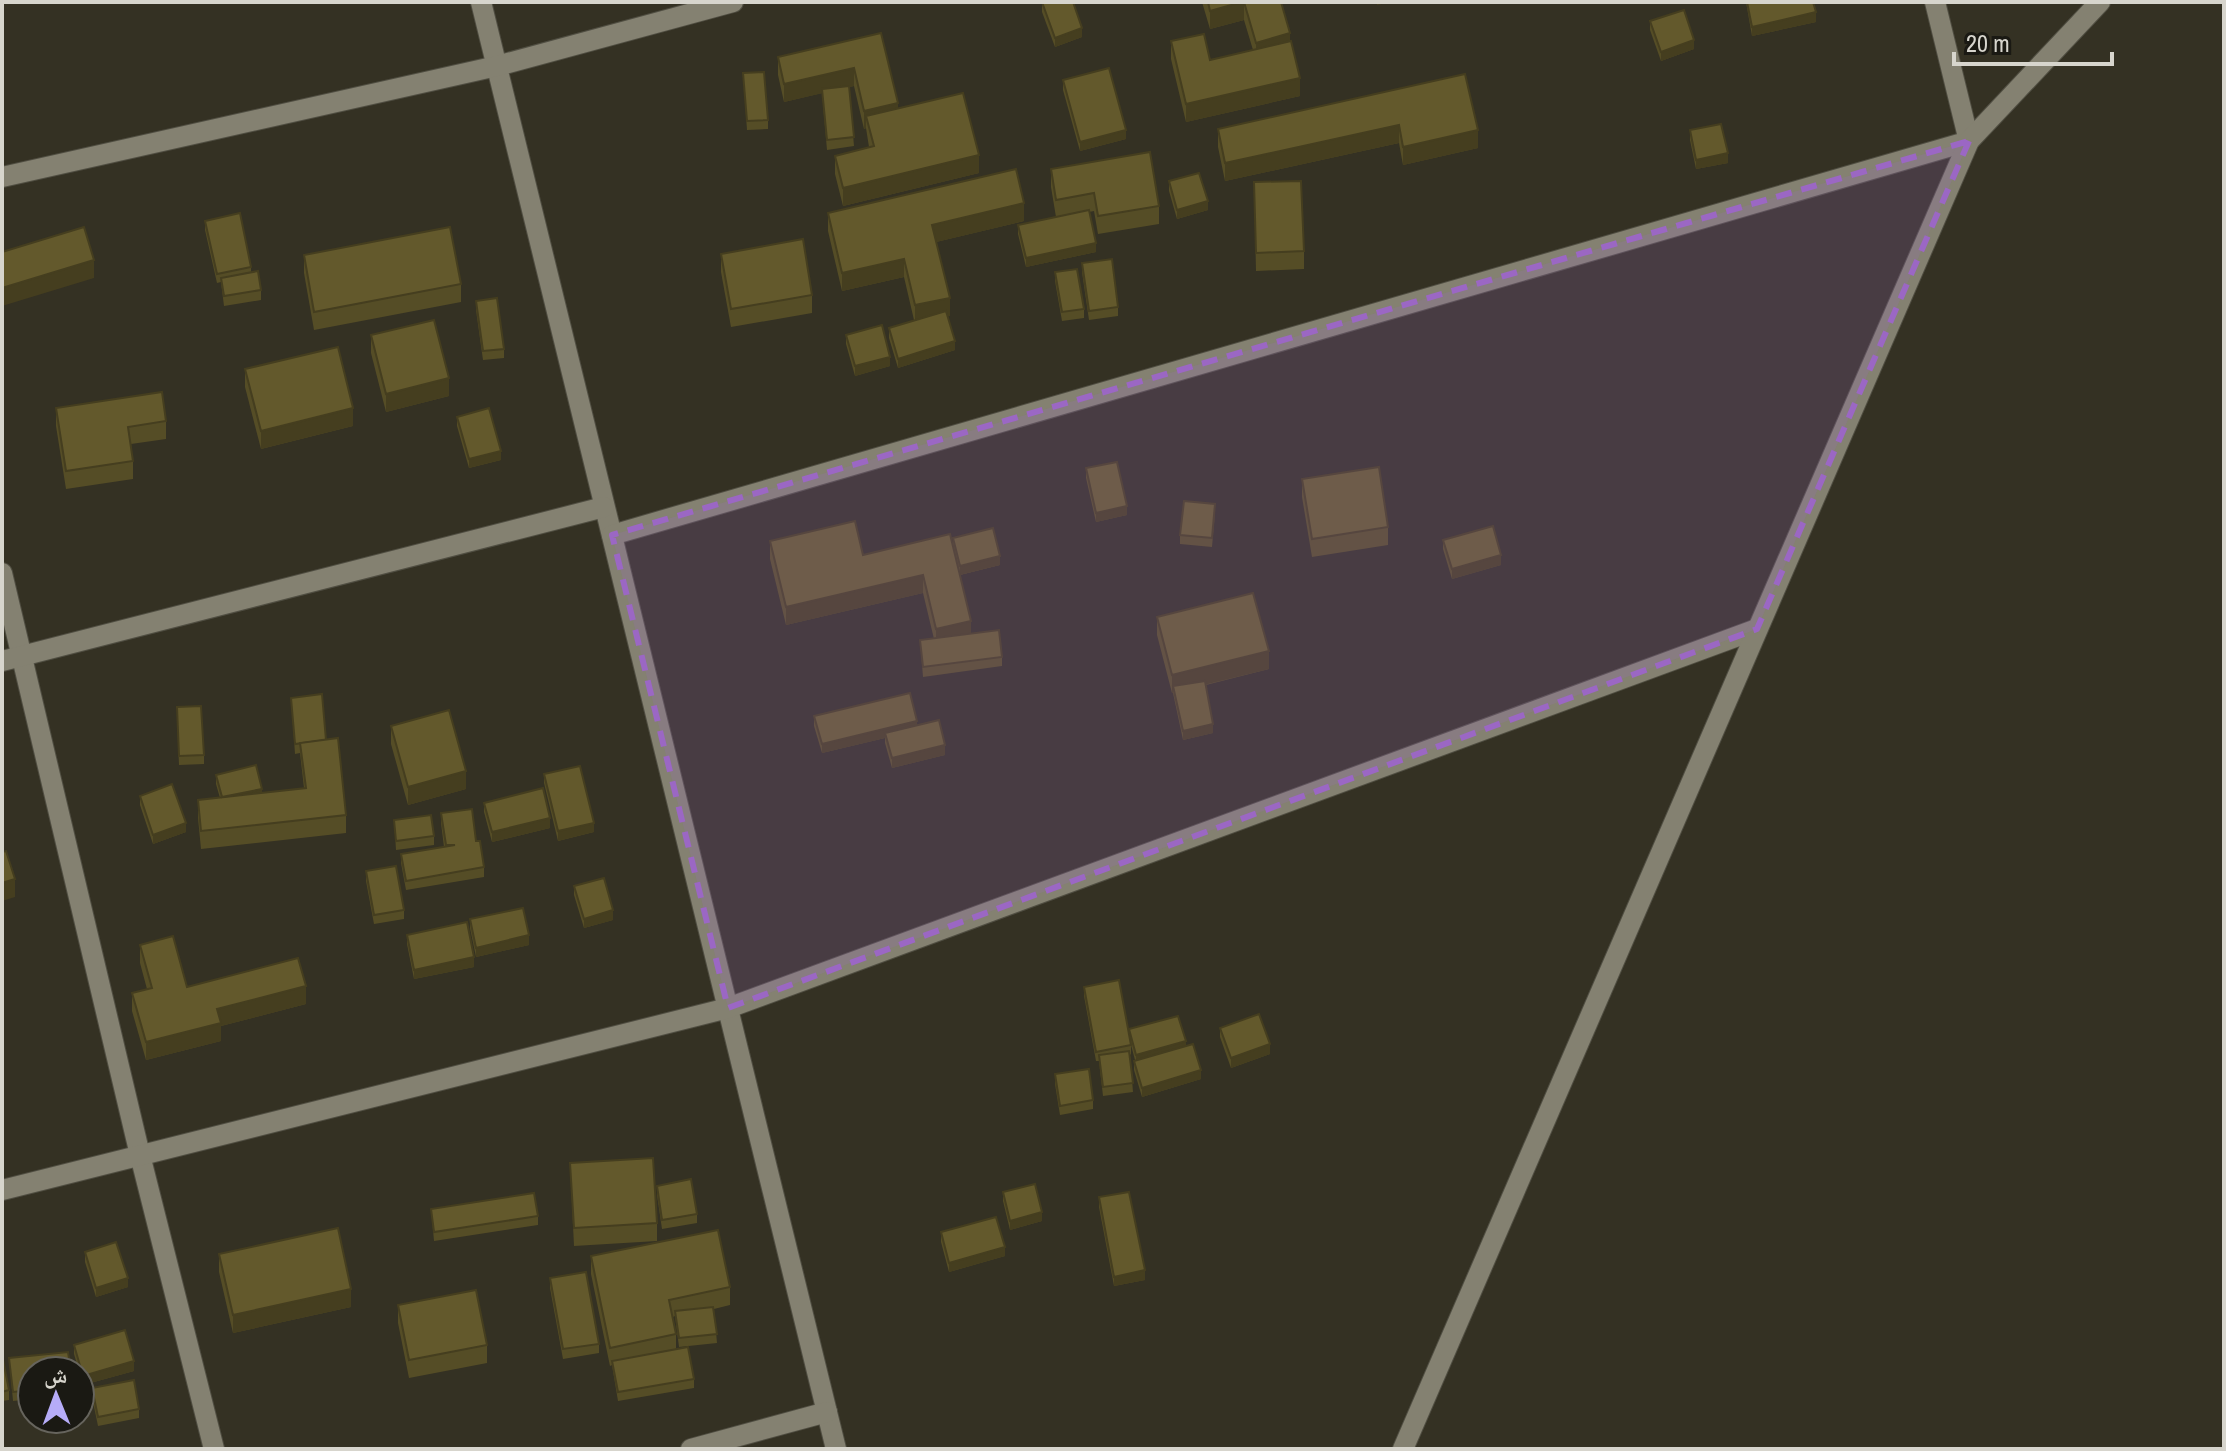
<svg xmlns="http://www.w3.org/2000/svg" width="2226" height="1451" viewBox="0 0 2226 1451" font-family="'Archivo Narrow','Noto Naskh Arabic',sans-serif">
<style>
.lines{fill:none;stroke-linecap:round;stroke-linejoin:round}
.minor-casing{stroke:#504e42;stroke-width:22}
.minor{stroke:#848171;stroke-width:20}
.wall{fill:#554d26}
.shaded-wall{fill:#453e1f}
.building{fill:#63592c;stroke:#453e1f;stroke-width:2}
.marked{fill:#9b67c4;fill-opacity:0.2;stroke:#9b67c4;stroke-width:6;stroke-dasharray:16 10;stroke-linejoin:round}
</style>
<rect width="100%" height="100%" fill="#343123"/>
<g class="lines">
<defs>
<g id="minor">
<polyline points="481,2 836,1449"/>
<polyline points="2,177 497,66 733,2"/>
<polyline points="612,535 1969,141 1935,2"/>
<polyline points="2,573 140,1155 214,1449"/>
<polyline points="2,661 604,507"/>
<polyline points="2,1190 728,1008 1757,629"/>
<polyline points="691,1449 827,1412"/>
<polyline points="1403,1449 1969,141 2100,2"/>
</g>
</defs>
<use href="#minor" class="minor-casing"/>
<use href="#minor" class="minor"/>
</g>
<g class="wall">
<polygon points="1042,2 1082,37 1055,47 1042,12"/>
<polygon points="1202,2 1281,2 1290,41 1300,96 1186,122 1171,59 1171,41 1210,60 1253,50 1244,20 1210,29"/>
<polygon points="1746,2 1813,2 1816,22 1752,36"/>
<polygon points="1650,21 1694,49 1661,61 1650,30"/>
<polygon points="881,33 898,108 979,173 843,206 835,174 835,156 869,147 866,128 864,129 854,86 849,87 854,146 827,150 822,93 784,102 778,75 778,57"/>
<polygon points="743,73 768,120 768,129 747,130"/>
<polygon points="1465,74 1478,148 1403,165 1399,143 1225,181 1218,147 1218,129"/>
<polygon points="1063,80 1126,139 1080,151 1063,90"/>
<polygon points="1690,130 1728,163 1696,169 1690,140"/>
<polygon points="1051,169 1159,206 1159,224 1098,234 1094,211 1089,212 1096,252 1026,267 1018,234 1018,225 1056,217 1051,187"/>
<polygon points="1169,181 1208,210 1177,219 1169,191"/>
<polygon points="1254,182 1304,251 1304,269 1256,271"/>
<polygon points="828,213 1024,221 936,242 950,316 947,316 955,350 898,368 889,338 889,328 914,320 904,277 842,291 828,231"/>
<polygon points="205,221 251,267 251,273 261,290 261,300 224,306 221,282 217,283 205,230"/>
<polygon points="721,254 812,295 812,313 731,327 721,272"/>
<polygon points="304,255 461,284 461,302 314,330 304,273"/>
<polygon points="1082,263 1118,307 1118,316 1089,320 1082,272"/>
<polygon points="1055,272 1084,309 1084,318 1062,321 1055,281"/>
<polygon points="476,301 504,349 504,358 483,360 476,310"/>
<polygon points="371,335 449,396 386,412 371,353"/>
<polygon points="846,335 890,366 855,376 846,344"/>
<polygon points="245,369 353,426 261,449 245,387"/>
<polygon points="56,408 166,421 166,439 131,444 133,461 133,479 66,489 56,426"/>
<polygon points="457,417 501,460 469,468 457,426"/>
<polygon points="1086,468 1127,515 1096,522 1086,478"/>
<polygon points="1302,479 1388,527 1388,545 1312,557 1302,497"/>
<polygon points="1215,513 1212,547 1180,544 1180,535"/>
<polygon points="953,538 1000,565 960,575 971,634 1002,657 1002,666 923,677 920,640 934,639 923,593 786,625 770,559 770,541 863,555 953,545"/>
<polygon points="1443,540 1501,565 1452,579 1443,549"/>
<polygon points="1157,617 1269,669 1206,685 1213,733 1183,740 1173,693 1172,693 1157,635"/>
<polygon points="291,698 326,740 346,815 346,833 201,849 198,818 198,800 220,798 216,784 216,775 262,793 304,788 300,753 295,754"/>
<polygon points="814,716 917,726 945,755 892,768 885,743 885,738 822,753 814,726"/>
<polygon points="177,717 204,755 204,764 179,765"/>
<polygon points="391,726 466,789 408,805 391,744"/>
<polygon points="544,774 594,832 558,841 544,783"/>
<polygon points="140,796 186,832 153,844 140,805"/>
<polygon points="484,803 550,828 492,842 484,812"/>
<polygon points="441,813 476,841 484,867 484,877 406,890 401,863 401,854 444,847 441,823"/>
<polygon points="394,820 434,836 434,845 396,850"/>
<polygon points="366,871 404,910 404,919 374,924 366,881"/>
<polygon points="574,886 613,920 584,928 574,895"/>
<polygon points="470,919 529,945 476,957 470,928"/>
<polygon points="407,935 474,967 414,979 407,944"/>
<polygon points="140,945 187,987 306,1004 221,1026 221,1041 146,1060 132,1011 132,993 147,989 140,963"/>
<polygon points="1084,987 1129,1035 1129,1029 1186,1046 1201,1079 1142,1097 1134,1070 1134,1061 1135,1060 1131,1045 1131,1054 1130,1055 1133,1092 1103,1096 1099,1061 1096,1061 1084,996"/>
<polygon points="1220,1028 1270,1054 1231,1068 1220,1037"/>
<polygon points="1055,1074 1093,1100 1093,1109 1060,1115 1055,1084"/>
<polygon points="570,1163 657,1223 657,1241 574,1246"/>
<polygon points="657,1186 697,1214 697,1223 662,1229 657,1195"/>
<polygon points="1003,1192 1042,1221 1010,1230 1003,1201"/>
<polygon points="1099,1197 1145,1280 1114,1286 1099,1207"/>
<polygon points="431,1209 538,1216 538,1225 434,1241"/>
<polygon points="941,1232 1005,1256 949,1272 941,1242"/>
<polygon points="85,1252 128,1287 96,1297 85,1262"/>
<polygon points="219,1254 351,1307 233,1333 219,1272"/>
<polygon points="591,1256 730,1287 730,1305 714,1309 717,1343 679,1347 675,1316 673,1317 676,1334 676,1349 694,1379 694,1388 618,1401 612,1365 610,1366 591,1274"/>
<polygon points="550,1278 599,1344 599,1353 563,1359 550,1288"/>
<polygon points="398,1305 487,1345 487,1363 409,1378 398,1323"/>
<polygon points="74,1345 134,1371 83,1385 74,1354"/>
<polygon points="2,1355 9,1390 9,1400 2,1401"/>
<polygon points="9,1358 32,1371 32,1399 13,1401"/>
<polygon points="92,1388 139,1409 139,1418 98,1426 92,1397"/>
</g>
<g class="shaded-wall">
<polygon points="1244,2 1244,20 1210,29 1210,11"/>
<polygon points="1377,2 1391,2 1377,5"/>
<polygon points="1816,12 1816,22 1752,36 1752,27"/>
<polygon points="1082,28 1082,37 1055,47 1055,38"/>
<polygon points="1290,33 1290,51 1256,61 1256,43"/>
<polygon points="1694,40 1694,49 1661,61 1661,52"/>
<polygon points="854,68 854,86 784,102 784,84"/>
<polygon points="1300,78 1300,96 1186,122 1186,104"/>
<polygon points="898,103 898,121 866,116 866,128 864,129 864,111"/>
<polygon points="1399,125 1399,143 1225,181 1225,163"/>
<polygon points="1126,130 1126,139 1080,151 1080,142"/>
<polygon points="1478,130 1478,148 1403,165 1403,147"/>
<polygon points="1728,153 1728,163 1696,169 1696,160"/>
<polygon points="979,155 979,173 843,206 843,188"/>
<polygon points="1208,201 1208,210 1177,219 1177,210"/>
<polygon points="1024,203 1024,221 932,243 932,225"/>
<polygon points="1096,243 1096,252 1026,267 1026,258"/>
<polygon points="904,259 904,277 842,291 842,273"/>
<polygon points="94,260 94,278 2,306 2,288"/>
<polygon points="950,298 950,316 915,323 915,305"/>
<polygon points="955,341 955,350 898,368 898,359"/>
<polygon points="890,357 890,366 855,376 855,366"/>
<polygon points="449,378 449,396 386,412 386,394"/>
<polygon points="353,408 353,426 261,449 261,431"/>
<polygon points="501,451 501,460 469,468 469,459"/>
<polygon points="1127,506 1127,515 1096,522 1096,513"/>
<polygon points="1501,555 1501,565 1452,579 1452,569"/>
<polygon points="1000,556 1000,565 960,575 960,566"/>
<polygon points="923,575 923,593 786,625 786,607"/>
<polygon points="971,621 971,639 936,647 936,629"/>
<polygon points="1269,651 1269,669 1175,692 1173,686 1173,693 1172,693 1172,675"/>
<polygon points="917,721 917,730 885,733 885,738 822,753 822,744"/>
<polygon points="1213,724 1213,733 1183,740 1183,731"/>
<polygon points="945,745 945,755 892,768 892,758"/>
<polygon points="466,771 466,789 408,805 408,787"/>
<polygon points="262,789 262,798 222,798"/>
<polygon points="550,818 550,828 492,842 492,832"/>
<polygon points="186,823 186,832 153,844 153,835"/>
<polygon points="594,823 594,832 558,841 558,831"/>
<polygon points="15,879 15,897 2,901 2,883"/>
<polygon points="613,910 613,920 584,928 584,919"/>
<polygon points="529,935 529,945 476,957 476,948"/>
<polygon points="474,957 474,967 414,979 414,970"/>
<polygon points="306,986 306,1004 221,1026 221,1041 146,1060 146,1042 217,1009"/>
<polygon points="1186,1041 1186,1050 1136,1064 1136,1055"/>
<polygon points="1270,1044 1270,1054 1231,1068 1231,1058"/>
<polygon points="1201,1070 1201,1079 1142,1097 1142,1088"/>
<polygon points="1042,1212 1042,1221 1010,1230 1010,1221"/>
<polygon points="1005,1247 1005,1256 949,1272 949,1263"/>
<polygon points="1145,1270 1145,1280 1114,1286 1114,1277"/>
<polygon points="128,1278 128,1287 96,1297 96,1288"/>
<polygon points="351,1289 351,1307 233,1333 233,1315"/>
<polygon points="134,1361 134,1371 83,1385 83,1376"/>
</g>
<g class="building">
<polygon points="1042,2 1073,2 1082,28 1055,38"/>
<polygon points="1208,2 1242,2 1210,11"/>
<polygon points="1244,2 1281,2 1290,33 1256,43"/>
<polygon points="1747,2 1813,2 1816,12 1752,27"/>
<polygon points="1684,10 1694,40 1661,52 1650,21"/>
<polygon points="881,33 898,103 864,111 854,68 784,84 778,57"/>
<polygon points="1204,34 1210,60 1291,41 1300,78 1186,104 1171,41"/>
<polygon points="1109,68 1126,130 1080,142 1063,80"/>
<polygon points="764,72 768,120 747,121 743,73"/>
<polygon points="1465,74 1478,130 1403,147 1399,125 1225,163 1218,129"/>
<polygon points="849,86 854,137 827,140 822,89"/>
<polygon points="963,93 979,155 843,188 835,156 874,146 866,116"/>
<polygon points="1721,124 1728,153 1696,160 1690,130"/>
<polygon points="1150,152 1159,206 1098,216 1094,193 1056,200 1051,169"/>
<polygon points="1016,169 1024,203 932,225 950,298 915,305 904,259 842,273 828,213"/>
<polygon points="1199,173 1208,201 1177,210 1169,181"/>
<polygon points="1301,181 1304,251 1256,253 1254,182"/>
<polygon points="1089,210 1096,243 1026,258 1018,225"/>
<polygon points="240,213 251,267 217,274 205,221"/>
<polygon points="84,227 94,260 2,288 2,252"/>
<polygon points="450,227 461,284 314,312 304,255"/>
<polygon points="803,239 812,295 731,309 721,254"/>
<polygon points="1112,259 1118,307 1089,311 1082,263"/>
<polygon points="1077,269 1084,309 1062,312 1055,272"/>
<polygon points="258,271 261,290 224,296 221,278"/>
<polygon points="497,298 504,349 483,351 476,301"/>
<polygon points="946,311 955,341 898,359 889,328"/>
<polygon points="434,320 449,378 386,394 371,335"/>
<polygon points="882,325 890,357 855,366 846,335"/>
<polygon points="338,347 353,408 261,431 245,369"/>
<polygon points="162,392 166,421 128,427 133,461 66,471 56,408"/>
<polygon points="489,408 501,451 469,459 457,417"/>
<polygon points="1117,462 1127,506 1096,513 1086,468"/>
<polygon points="1379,467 1388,527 1312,539 1302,479"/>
<polygon points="1184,501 1215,504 1212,538 1180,535"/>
<polygon points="855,521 863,555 950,534 971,621 936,629 923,575 786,607 770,541"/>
<polygon points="1493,526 1501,555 1452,569 1443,540"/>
<polygon points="993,528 1000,556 960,566 953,538"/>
<polygon points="1253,593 1269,651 1172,675 1157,617"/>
<polygon points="999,630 1002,657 923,667 920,640"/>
<polygon points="1205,681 1213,724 1183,731 1173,686"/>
<polygon points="910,693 917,721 822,744 814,716"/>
<polygon points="322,694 326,740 295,744 291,698"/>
<polygon points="201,706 204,755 179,756 177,707"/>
<polygon points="449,710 466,771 408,787 391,726"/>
<polygon points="939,720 945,745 892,758 885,733"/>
<polygon points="338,738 346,815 201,831 198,800 306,788 300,743"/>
<polygon points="256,765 262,789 222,797 216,775"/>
<polygon points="580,766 594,823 558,831 544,774"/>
<polygon points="172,784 186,823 153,835 140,796"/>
<polygon points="543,788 550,818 492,832 484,803"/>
<polygon points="472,809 476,841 480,841 484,867 406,881 401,854 455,845 446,845 441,813"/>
<polygon points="431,815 434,836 396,841 394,820"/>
<polygon points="6,851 15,879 2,883 2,852"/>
<polygon points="396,866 404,910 374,915 366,871"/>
<polygon points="604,878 613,910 584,919 574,886"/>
<polygon points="523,908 529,935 476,948 470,919"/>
<polygon points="467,922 474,957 414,970 407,935"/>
<polygon points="173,936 187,987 298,958 306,986 217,1009 221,1023 146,1042 132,993 152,988 140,945"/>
<polygon points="1119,980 1131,1045 1096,1052 1084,987"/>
<polygon points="1259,1014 1270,1044 1231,1058 1220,1028"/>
<polygon points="1178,1016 1186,1041 1136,1055 1129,1029"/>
<polygon points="1193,1044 1201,1070 1142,1088 1134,1061"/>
<polygon points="1129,1051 1133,1083 1103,1087 1099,1055"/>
<polygon points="1089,1069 1093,1100 1060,1106 1055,1074"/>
<polygon points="653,1158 657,1223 574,1228 570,1163"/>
<polygon points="691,1179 697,1214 662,1220 657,1186"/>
<polygon points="1035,1184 1042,1212 1010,1221 1003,1192"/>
<polygon points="1129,1192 1145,1270 1114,1277 1099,1197"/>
<polygon points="534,1193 538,1216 434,1232 431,1209"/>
<polygon points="996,1217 1005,1247 949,1263 941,1232"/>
<polygon points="338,1228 351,1289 233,1315 219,1254"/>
<polygon points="718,1230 730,1287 669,1300 676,1334 610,1348 591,1256"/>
<polygon points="116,1242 128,1278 96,1288 85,1252"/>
<polygon points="586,1272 599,1344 563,1349 550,1278"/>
<polygon points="476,1290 487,1345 409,1360 398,1305"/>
<polygon points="713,1307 717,1334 679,1338 675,1311"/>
<polygon points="125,1330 134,1361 83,1376 74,1345"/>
<polygon points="688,1347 694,1379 618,1392 612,1361"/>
<polygon points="68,1352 71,1371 32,1371 32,1390 13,1392 9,1358"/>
<polygon points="2,1355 9,1390 2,1392"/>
<polygon points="134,1380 139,1409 98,1417 92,1388"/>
</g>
<path class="marked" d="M1969 141 1757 629 728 1008 612 535Z"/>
<rect width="2226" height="1451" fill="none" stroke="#d7d5cd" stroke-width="8"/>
<g transform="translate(56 1395) rotate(359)"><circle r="38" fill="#1a1913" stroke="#66645d" stroke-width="2"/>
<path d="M0-6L14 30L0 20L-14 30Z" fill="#b6acf8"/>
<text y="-12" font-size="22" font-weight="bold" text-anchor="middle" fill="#d7d5cd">ش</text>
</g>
<path d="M1954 52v12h158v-12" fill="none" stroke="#d7d5cd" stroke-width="4"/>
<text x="1966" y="52" font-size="24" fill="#d7d5cd" stroke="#1a1913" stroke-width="6" paint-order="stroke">20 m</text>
</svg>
